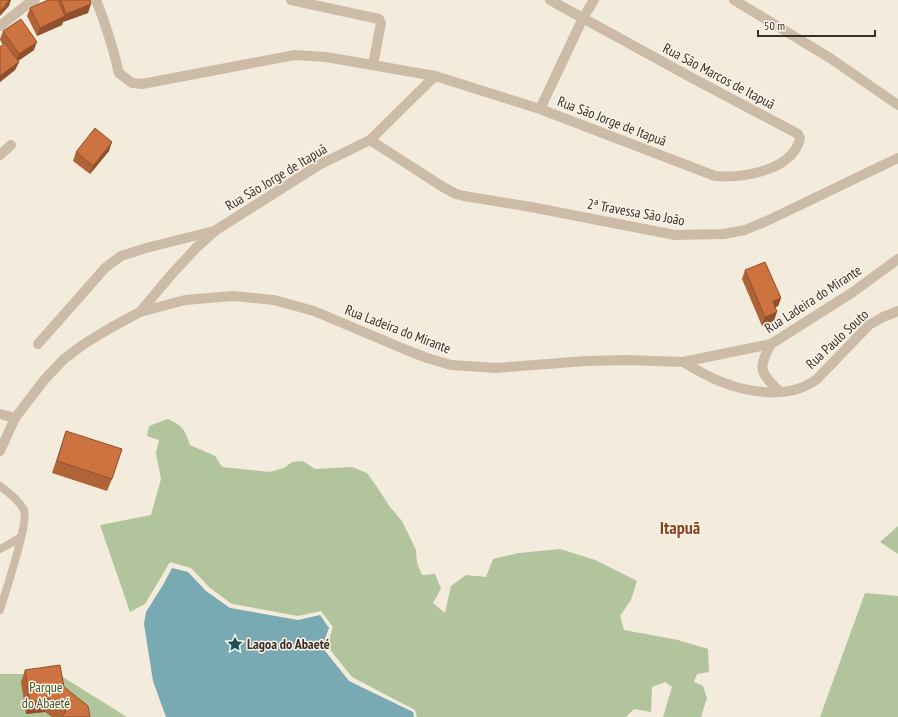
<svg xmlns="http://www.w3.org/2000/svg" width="898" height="717" viewBox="0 0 898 717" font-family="'PT Sans Narrow',sans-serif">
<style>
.green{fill:#b1c49b}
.water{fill:#79a9b2}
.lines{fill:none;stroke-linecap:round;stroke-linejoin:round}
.service{stroke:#ccbca7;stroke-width:8}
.minor{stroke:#ccbca7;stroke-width:10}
.tertiary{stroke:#ccbca7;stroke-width:10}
.wall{fill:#b06337}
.shaded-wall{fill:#90502d}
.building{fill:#cd7340;stroke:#90502d}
.labels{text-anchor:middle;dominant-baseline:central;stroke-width:3;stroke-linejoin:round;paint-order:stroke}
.street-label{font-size:14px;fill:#382f28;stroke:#fbf4e9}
.poi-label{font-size:14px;font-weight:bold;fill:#382f28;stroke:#fbf4e9;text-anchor:start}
.park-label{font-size:14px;fill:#42582a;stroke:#fbf4e9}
.district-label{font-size:18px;font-weight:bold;fill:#8c441c;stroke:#fbf4e9}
</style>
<rect width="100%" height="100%" fill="#f3ebdc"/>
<g class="green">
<path d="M168 419C183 426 185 430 190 445L215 456 222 467 270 472 284 468 292 462 303 461 315 469 352 467 367 473 377 487 390 507 402 521 416 550 417 563 422 575 435 574 441 589 433 603 445 613 451 586 466 575 486 577 493 559 519 553 560 549 595 560 637 581 631 600 620 616 624 630 678 640 708 649 709 672 697 674 694 682 703 686 707 698 701 717H663L672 687 665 682 652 687 651 712 634 709 626 717H417L415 710 352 677 327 646 333 627 321 611 298 616 232 604 210 588 191 568 170 562 145 604 130 612 100 525 151 515 161 479 156 453 159 440 147 436 149 426Z"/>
<polygon points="898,526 898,554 880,542"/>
<polygon points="865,593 898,596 898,717 820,717"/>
<polygon points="0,674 58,674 127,717 0,717"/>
</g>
<polygon class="water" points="172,568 188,572 206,591 230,608 298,620 320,615 329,628 322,647 349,681 413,712 414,717 166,717 153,681 144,624 146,612 163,585"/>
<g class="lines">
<g class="service">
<path d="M0 486C9 493 19 500 24 510 29 523 5 593 0 610"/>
<polyline points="0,549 6,546 21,537"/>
</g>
<g class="minor">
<path d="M96 0C106 24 113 48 119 73L132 83 142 84 295 55 326 57 435 76 540 109 715 176C743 178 793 171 800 138L798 134 694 79 550 0"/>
<polyline points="291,0 379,19 381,23 373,65"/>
<polyline points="734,0 830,58 898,105"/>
<polyline points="0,26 29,3 35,0"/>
<polyline points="540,109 583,18 594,0"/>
<polyline points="370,140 443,187 456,194 464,196 531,207 675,235 724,234 745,230 771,219 898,158"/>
<polyline points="0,155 11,145"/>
<polyline points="140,312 171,275 196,248 216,230 319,165 370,140 435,76"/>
<polyline points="38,344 105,268 121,256 146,248 214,231"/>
<polyline points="0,414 15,418"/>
</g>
<g class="tertiary">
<path d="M771 344C757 370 760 372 780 392"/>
<path d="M683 362C695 369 707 376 719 381 749 393 789 400 817 379L869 325 883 317 898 311"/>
<polyline points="0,451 15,418 45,379 64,359 84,344 112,327 140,312 185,300 233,296 274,300 314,311 404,349 427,358 451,365 496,368 586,361 628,360 683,362 771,344 853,292 898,259"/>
</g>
</g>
<g class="wall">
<polygon points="48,0 90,0 88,13 63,22 62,25 37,36 27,16 30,8"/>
<polygon points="3,31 34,50 18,61 19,62 15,70 0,82 0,47 3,45 0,40 0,39"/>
<polygon points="109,151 90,174 73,161 76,152"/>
<polygon points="745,270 781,298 778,306 775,307 774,321 762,326 742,279"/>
<polygon points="66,431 112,479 107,491 52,473"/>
<polygon points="25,670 64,687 90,717 52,717 45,712 26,714 21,682"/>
</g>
<g class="shaded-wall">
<polygon points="9,0 11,0 9,6 0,16 0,12"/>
<polygon points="91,4 88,13 63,22 66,14"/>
<polygon points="65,16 62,25 37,36 40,28"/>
<polygon points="37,42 34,50 15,63 19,54"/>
<polygon points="19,62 15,70 0,82 0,76"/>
<polygon points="112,142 109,151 90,174 93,166"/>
<polygon points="781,298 778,306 769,310 773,301"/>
<polygon points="777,312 774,321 762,326 765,317"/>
<polygon points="50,699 45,712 26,714 30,702"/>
</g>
<g class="building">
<polygon points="0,0 9,0 0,12"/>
<polygon points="48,0 58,0 65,16 40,28 30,8"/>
<polygon points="61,0 90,0 91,4 66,14"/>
<polygon points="21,19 37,42 19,54 3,31"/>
<polygon points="5,43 19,62 0,76 0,47"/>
<polygon points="95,128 112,142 93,166 76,152"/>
<polygon points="765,262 781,298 773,301 777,312 765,317 745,270"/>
<polygon points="66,431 122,449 112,479 57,461"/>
<polygon points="60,665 64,687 88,706 90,717 62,717 66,711 50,699 30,702 25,670"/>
</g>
<defs>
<symbol id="sight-bare" viewBox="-9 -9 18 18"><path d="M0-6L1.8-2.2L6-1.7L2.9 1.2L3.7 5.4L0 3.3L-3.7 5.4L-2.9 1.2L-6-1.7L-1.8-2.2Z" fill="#1b505c" stroke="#fbf4e9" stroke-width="2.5" paint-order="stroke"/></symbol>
</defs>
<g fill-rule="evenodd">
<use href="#sight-bare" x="224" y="633" width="22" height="22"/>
</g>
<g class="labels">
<g class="street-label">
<text transform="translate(719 76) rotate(28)">Rua São Marcos de Itapuã</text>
<text transform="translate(612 121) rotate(21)">Rua São Jorge de Itapuã</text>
<text transform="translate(276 177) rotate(-31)">Rua São Jorge de Itapuã</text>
<text transform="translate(636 212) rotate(10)">2ª Travessa São João</text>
<text transform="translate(813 299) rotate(-33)">Rua Ladeira do Mirante</text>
<text transform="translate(398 329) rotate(21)">Rua Ladeira do Mirante</text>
<text transform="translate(837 339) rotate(-43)">Rua Paulo Souto</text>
</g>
<g class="poi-label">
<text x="247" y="644">Lagoa do Abaeté</text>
</g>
<g class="park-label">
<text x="46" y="687">Parque<tspan x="46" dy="16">do Abaeté</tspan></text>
</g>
<g class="district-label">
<text x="680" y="527">Itapuã</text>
</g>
</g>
<path d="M758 30v6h117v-6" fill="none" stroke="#382f28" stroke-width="2"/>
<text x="764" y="30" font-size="12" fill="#382f28" stroke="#fbf4e9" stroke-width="3" paint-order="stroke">50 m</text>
</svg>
